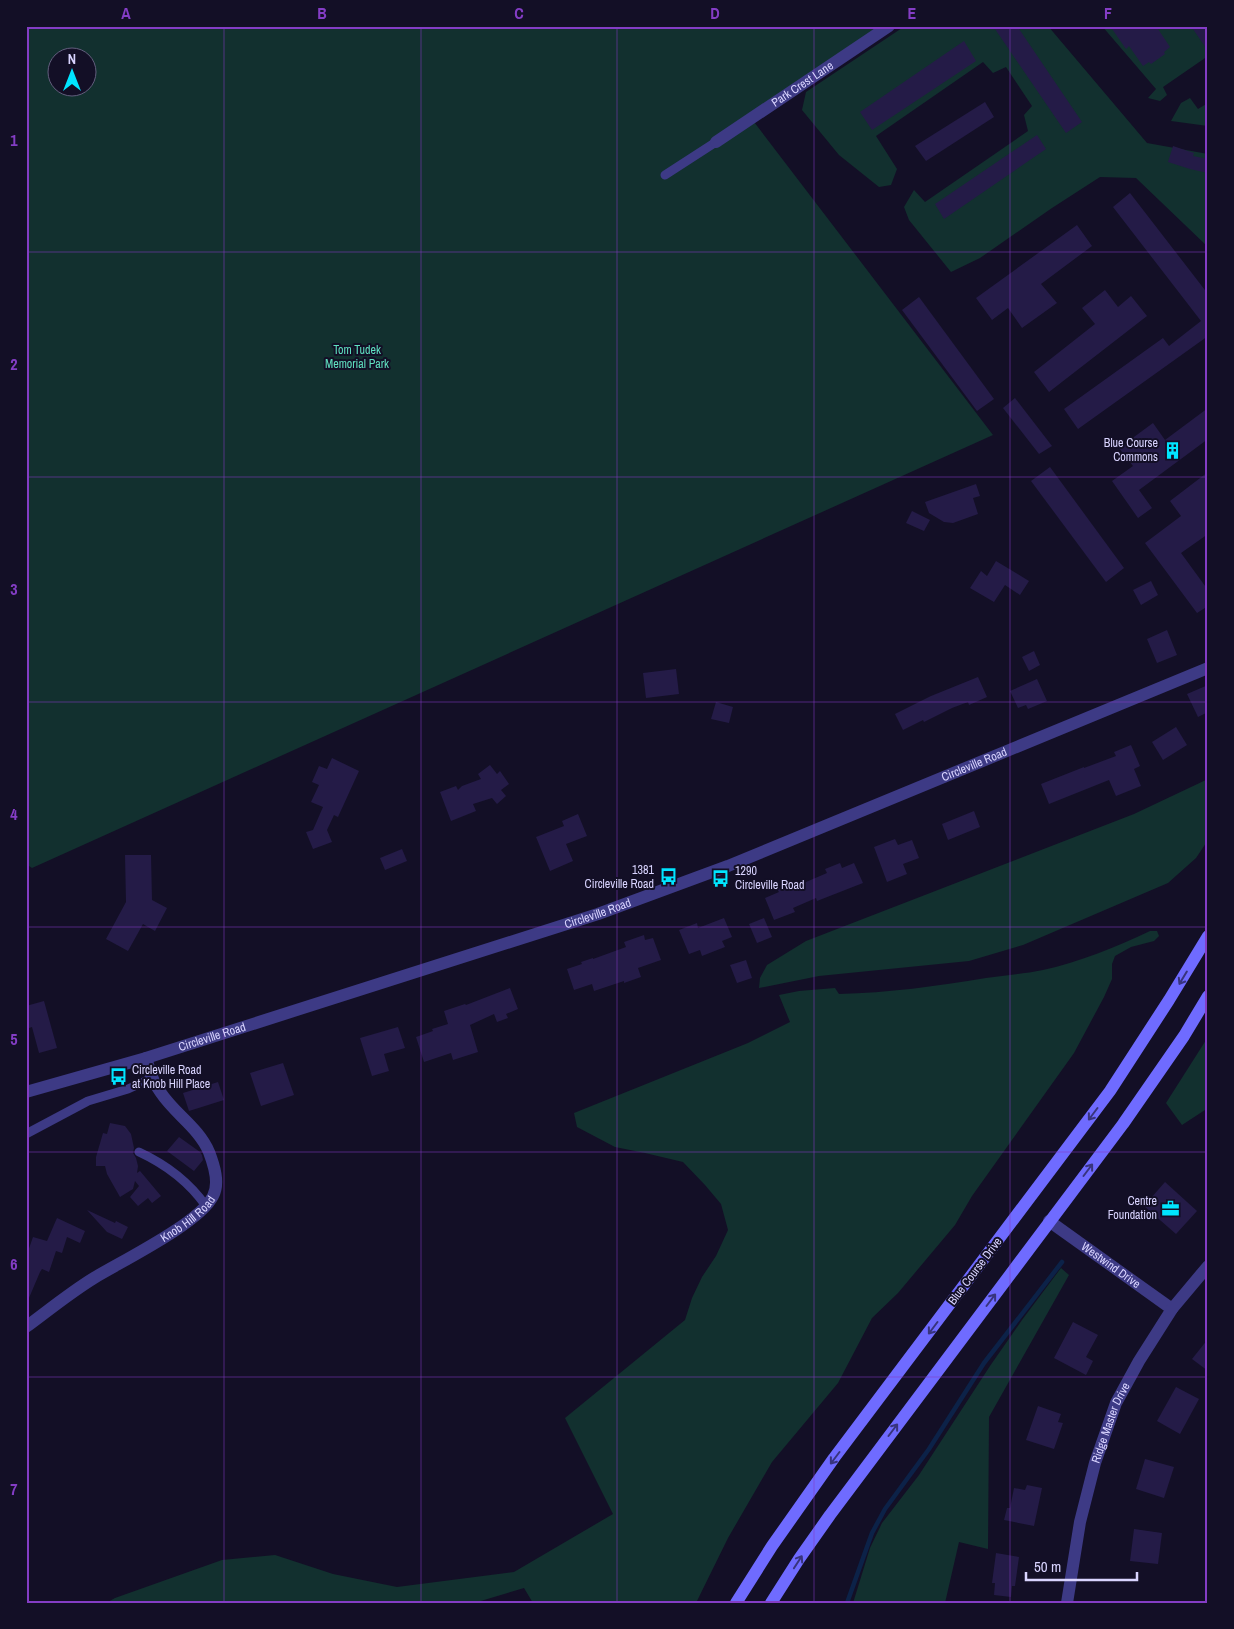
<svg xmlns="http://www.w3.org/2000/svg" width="1234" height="1629" viewBox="0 0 1234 1629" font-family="'Archivo Narrow',sans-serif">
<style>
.green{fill:#12302f;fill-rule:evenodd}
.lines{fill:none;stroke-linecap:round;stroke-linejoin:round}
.stream{stroke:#0c2248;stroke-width:4.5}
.building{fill:#241b47}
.service{stroke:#3d3a85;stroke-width:9}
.minor{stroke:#3d3a85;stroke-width:12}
.tertiary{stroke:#3d3a85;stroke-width:12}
.secondary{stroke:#6f6bff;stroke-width:12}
.oneway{stroke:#38347d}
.grid{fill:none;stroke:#843dc5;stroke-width:1;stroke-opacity:0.55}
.labels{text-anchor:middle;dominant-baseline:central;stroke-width:4;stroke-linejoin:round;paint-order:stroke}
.street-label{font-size:12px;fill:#d9d4ff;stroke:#130f26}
.park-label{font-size:12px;fill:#5fe0c0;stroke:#130f26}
.poi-label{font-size:12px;fill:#d9d4ff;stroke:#130f26;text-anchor:end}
.neatline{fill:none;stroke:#843dc5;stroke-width:2}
.grid-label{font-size:16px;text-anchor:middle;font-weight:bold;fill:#843dc5}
</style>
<rect width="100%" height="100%" fill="#130f26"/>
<g class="green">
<path d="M26 26H889L751 118 993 435 32 868 26 864ZM58 58H88V88H58Z"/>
<polygon points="905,26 1048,26 1147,143 1208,154 1208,247 1136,178 1100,177 1052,208 980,258 951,272 909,220 904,207 914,190 925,202 1028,131 1024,115 1032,106 1006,67 993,73 983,62 876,136 897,169 891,185 879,187 839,155 802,110 806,92"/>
<polygon points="1102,26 1208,26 1208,56 1163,87 1167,95 1160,101 1148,98 1156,89"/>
<polygon points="1190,98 1198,109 1208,103 1208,126 1171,121 1181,103"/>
<polygon points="1208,779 1208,840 1196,858 1168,883 1023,945 969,961 819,976 759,988 760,978 767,965 806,941 1134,814"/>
<path d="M1150 931H1157L1159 936 1154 941 1131 947 1115 956 1112 964V979L1104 997 1074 1053 972 1196 955 1225 898 1293 872 1318 838 1383 772 1462 728 1538 696 1603H533L524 1588 474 1603H106L115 1598 222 1560 275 1555 333 1574 397 1587 514 1572 613 1514 565 1418 685 1320 692 1298 702 1277 716 1256 728 1230 721 1204 705 1185 683 1162 645 1153 615 1147 577 1127 574 1113 748 1043 790 1022 779 995 799 991 835 988 839 994C888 993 937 986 986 978 1005 975 1024 974 1043 970 1080 962 1116 947 1150 931Z"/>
<polygon points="1208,1037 1208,1108 1182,1125 1166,1103"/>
<polygon points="1061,1268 1069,1275 989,1417 988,1549 959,1542 945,1603 853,1603 870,1548 882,1523 919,1475 990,1366 1022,1320"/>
</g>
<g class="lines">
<polyline class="stream" points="847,1603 872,1533 885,1509 929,1449 984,1363 1062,1262"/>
</g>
<g class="building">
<polygon points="993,26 1017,26 1082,122 1066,133"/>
<polygon points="1110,26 1156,26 1170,47 1164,52 1165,54 1151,64 1149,62 1143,66 1129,46 1126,49"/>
<polygon points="1191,26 1208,26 1208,51"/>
<polygon points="964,41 976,61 872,130 860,112"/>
<polygon points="985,102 994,117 926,161 915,146"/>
<polygon points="1037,135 1046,149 944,219 935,204"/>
<polygon points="1173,146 1194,153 1193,156 1208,159 1208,173 1190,169 1168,162"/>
<polygon points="1130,193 1208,294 1208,336 1078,429 1064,409 1163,338 1169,346 1201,321 1113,207"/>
<polygon points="1077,225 1092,246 1041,284 1057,303 1022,328 1008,308 992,320 976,298"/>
<polygon points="1105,290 1118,307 1131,296 1147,316 1049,392 1034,372 1095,324 1082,308"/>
<polygon points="919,297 994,399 977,411 902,310"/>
<polygon points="1015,398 1052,446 1039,454 1003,408"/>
<polygon points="1208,408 1208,439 1139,490 1152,508 1138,518 1112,481 1133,466 1119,448 1153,423 1165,440"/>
<polygon points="1050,467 1124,568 1106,582 1031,481"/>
<polygon points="1208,472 1208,534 1181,553 1208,590 1208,606 1197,613 1145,543 1181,516 1170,501"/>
<polygon points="976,484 980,496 973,498 978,514 953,523 944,522 929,513 925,502"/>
<polygon points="912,511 930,520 924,531 906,523"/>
<polygon points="996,561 1029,581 1020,595 1005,585 994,602 970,588 981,571 987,576"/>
<polygon points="1151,581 1158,595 1141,605 1133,590"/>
<polygon points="1167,630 1177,655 1157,663 1147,639"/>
<polygon points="1034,651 1040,665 1029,671 1022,657"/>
<polygon points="676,669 679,694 646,698 643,673"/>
<polygon points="978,677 987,697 969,705 968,702 952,708 924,722 923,720 903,730 895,714 931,696"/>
<polygon points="1037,679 1047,701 1028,709 1026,705 1018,708 1010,691"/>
<polygon points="1208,685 1208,712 1198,717 1187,694"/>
<polygon points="716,702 733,707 729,723 711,719"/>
<polygon points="1176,727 1187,745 1163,760 1152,742"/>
<polygon points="1131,745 1140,766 1134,769 1141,786 1116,796 1109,780 1049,804 1041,784 1084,767 1084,768 1116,756 1114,752"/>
<polygon points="332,758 359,771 338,817 334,815 327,830 332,842 313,849 306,832 313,830 323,807 311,802 319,785 312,782 319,766 327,769"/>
<polygon points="490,765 497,774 500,771 509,784 501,790 506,796 497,804 492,798 473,804 476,811 451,821 440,792 456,786 458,790 462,786 481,779 478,774"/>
<polygon points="974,811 980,827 948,840 942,824"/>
<polygon points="578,814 587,836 566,844 573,861 550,871 536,837 564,826 562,821"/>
<polygon points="895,839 898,845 912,840 919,858 903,864 907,874 887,882 874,847"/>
<polygon points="402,849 407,861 385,870 380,858"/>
<polygon points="125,855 151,855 152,900 167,908 155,931 143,924 128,951 106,939 126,902"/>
<polygon points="840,863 842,868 854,863 863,883 817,901 816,898 793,908 795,912 774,920 765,898 779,892 777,889 790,883 792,888 827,873 825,869"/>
<polygon points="724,918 732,937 722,941 725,947 702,956 700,950 689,954 679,930 697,923 698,928"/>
<polygon points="764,918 772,937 757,943 749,924"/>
<polygon points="644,935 645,940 653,938 661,960 638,968 641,977 624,983 624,981 594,991 592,984 574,990 567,969 582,964 581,962 593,958 593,959 626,947 624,942"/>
<polygon points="746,960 752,978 737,983 730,965"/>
<polygon points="510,988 518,1009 506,1014 508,1018 497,1022 494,1014 470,1025 478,1052 453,1060 451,1053 424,1062 416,1037 433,1031 432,1029 448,1024 444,1011 465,1004 466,1005"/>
<polygon points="44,1001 57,1048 39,1053 32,1027 26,1029 26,1006"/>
<polygon points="398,1027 405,1048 384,1054 389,1071 372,1076 360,1038"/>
<polygon points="283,1063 294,1095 261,1106 250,1073"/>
<polygon points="218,1082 224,1100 189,1111 183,1093"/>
<polygon points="110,1123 125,1126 131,1134 134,1148 133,1153 136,1158 138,1166 137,1173 140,1171 161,1196 152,1203 148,1198 138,1206 130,1197 139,1186 135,1181 133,1189 120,1197 107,1174 105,1166 96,1166 96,1157 103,1133 107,1134"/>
<polygon points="179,1137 200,1152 202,1155 203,1160 194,1171 167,1151"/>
<polygon points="1165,1182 1197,1211 1176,1234 1144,1206"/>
<polygon points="87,1210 115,1223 116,1221 128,1227 122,1239 107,1232"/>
<polygon points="57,1218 85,1231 80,1243 67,1237 62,1253 56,1251 49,1272 42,1269 40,1272 26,1305 26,1257 33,1237 47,1241"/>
<polygon points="1073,1322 1098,1335 1086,1357 1093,1361 1086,1375 1054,1358"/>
<polygon points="1208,1339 1208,1371 1192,1359"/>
<polygon points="1176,1387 1199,1399 1180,1434 1157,1421"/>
<polygon points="1038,1406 1061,1414 1058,1422 1063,1423 1054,1449 1026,1440"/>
<polygon points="1145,1459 1174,1467 1164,1498 1136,1489"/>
<polygon points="1027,1485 1042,1488 1034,1526 1004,1520 1007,1508 1010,1508 1014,1488 1025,1490"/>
<polygon points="1134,1529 1162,1533 1158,1564 1130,1561"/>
<polygon points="996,1553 1019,1557 1015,1586 1012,1586 1011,1597 994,1595 995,1583 992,1583"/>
</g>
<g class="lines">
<g class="service">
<polyline points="665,175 716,142"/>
<polyline points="26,1134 88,1101 128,1089 152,1078"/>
<path d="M139 1152C165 1164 189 1182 206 1206"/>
</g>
<g class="minor">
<path id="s1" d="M716 142 889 26"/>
<path id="s2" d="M1049 1221 1172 1309"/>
<path id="s3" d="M26 1327C49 1310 71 1292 94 1278 122 1261 200 1223 213 1196 220 1183 214 1165 209 1152 199 1128 175 1114 161 1093 153 1083 150 1071 146 1058"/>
<path id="s4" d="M1067 1603 1080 1522 1095 1463 1116 1403 1139 1361 1172 1309 1208 1266"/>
</g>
<path class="tertiary" id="s5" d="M26 1092 146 1058 598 914 728 866 1208 668"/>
<g class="secondary">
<polyline points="736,1603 772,1546 834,1458 1110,1091 1169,1000 1208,936"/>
<polyline points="771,1603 799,1559 830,1515 1123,1124 1184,1036 1208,996"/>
</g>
</g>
<defs><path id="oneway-shaft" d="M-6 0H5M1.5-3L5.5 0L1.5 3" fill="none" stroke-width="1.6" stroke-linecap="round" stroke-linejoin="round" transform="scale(1.25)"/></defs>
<g class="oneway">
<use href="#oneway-shaft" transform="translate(1183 978) rotate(121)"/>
<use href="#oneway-shaft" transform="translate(1093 1114) rotate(127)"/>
<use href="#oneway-shaft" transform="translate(1088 1170) rotate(-53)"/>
<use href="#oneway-shaft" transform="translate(991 1300) rotate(-53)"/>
<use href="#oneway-shaft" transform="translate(933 1328) rotate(127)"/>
<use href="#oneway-shaft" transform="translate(893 1430) rotate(-53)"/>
<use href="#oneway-shaft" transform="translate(835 1458) rotate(127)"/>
<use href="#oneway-shaft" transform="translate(798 1562) rotate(-57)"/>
</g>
<path class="grid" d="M224 26V1603M421 26V1603M617 26V1603M814 26V1603M1010 26V1603M26 252H1208M26 477H1208M26 702H1208M26 927H1208M26 1152H1208M26 1377H1208"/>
<defs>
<symbol id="building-bare" viewBox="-9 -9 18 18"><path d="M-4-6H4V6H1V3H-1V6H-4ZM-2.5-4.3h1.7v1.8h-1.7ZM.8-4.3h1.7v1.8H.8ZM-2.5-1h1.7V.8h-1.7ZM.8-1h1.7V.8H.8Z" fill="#00e5ff" stroke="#130f26" stroke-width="2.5" paint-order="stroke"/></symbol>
<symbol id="bus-bare" viewBox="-9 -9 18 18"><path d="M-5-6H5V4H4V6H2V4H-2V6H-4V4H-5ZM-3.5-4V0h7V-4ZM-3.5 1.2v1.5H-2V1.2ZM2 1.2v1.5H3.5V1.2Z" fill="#00e5ff" stroke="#130f26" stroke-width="2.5" paint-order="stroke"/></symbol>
<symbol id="office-bare" viewBox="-9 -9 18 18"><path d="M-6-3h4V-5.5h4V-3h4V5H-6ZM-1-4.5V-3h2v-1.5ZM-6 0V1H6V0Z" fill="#00e5ff" stroke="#130f26" stroke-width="2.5" paint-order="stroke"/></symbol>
</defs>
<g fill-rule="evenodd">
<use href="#building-bare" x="1160" y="438" width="25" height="25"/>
<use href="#bus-bare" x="656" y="864" width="25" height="25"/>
<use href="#bus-bare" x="708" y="866" width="25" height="25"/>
<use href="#bus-bare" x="106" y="1064" width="25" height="25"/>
<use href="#office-bare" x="1158" y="1196" width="25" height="25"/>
</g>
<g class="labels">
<g class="street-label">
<text stroke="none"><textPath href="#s1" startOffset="104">Park Crest Lane</textPath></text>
<text stroke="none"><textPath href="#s5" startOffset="1004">Circleville Road</textPath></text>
<text stroke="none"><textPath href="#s5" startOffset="599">Circleville Road</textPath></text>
<text stroke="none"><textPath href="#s5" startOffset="194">Circleville Road</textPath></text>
<text stroke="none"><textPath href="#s3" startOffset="195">Knob Hill Road</textPath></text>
<text stroke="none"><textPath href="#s2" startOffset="76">Westwind Drive</textPath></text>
<text transform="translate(975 1271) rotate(-53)">Blue Course Drive</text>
<text stroke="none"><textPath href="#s4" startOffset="186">Ridge Master Drive</textPath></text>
</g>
<g class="park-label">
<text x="357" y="350">Tom Tudek<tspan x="357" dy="14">Memorial Park</tspan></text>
</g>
<g class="poi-label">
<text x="1158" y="443">Blue Course<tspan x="1158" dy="14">Commons</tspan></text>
<text x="654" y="870">1381<tspan x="654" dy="14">Circleville Road</tspan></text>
<text x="735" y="871" text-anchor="start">1290<tspan x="735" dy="14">Circleville Road</tspan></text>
<text x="132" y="1070" text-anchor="start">Circleville Road<tspan x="132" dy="14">at Knob Hill Place</tspan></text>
<text x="1157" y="1201">Centre<tspan x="1157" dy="14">Foundation</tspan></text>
</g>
</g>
<rect width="1234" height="1629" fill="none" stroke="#130f26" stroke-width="55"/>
<g transform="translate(72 72)"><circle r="24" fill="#130f26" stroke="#625e7d"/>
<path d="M0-4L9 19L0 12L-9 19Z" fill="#00e5ff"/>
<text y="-8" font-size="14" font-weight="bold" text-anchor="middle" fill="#d9d4ff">N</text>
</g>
<path d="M1026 1572v8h111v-8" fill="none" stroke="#d9d4ff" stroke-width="2.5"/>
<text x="1034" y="1572" font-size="15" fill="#d9d4ff" stroke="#130f26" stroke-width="4" paint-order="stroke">50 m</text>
<rect x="28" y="28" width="1178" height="1574" class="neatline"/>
<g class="grid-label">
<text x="126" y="19">A</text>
<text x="322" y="19">B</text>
<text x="519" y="19">C</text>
<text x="715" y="19">D</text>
<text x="912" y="19">E</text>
<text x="1108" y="19">F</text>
<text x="14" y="146">1</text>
<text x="14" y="370">2</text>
<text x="14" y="595">3</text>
<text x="14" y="820">4</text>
<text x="14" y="1045">5</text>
<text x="14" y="1270">6</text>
<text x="14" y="1495">7</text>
</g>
</svg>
